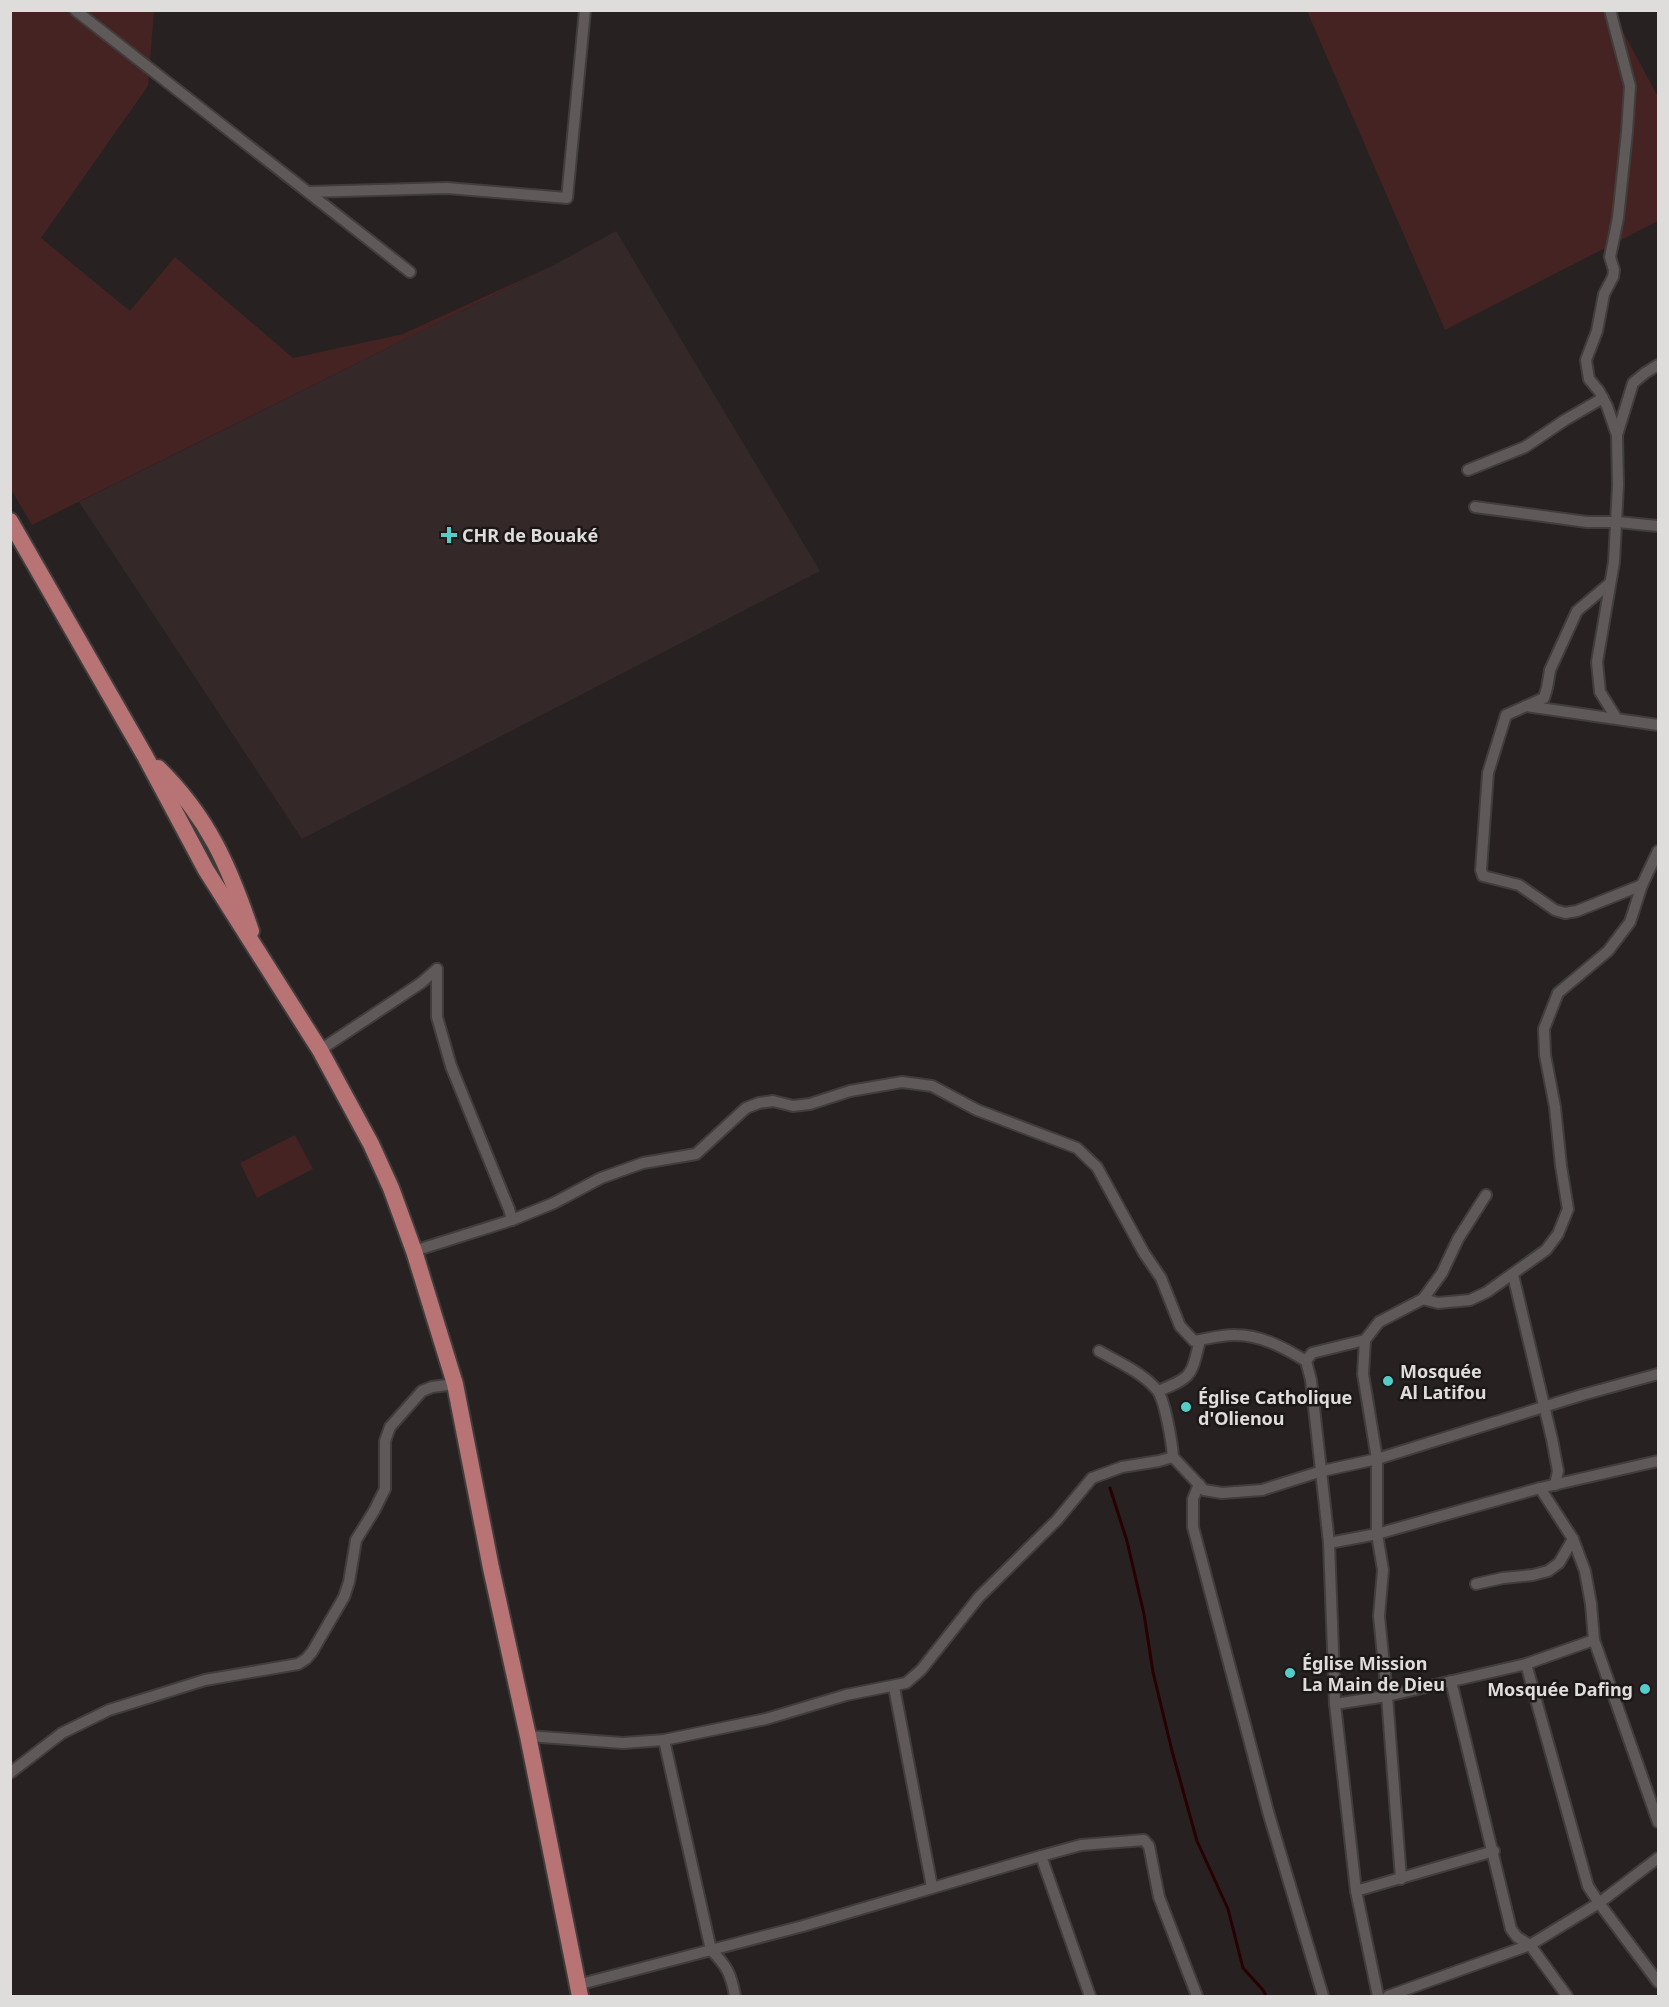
<svg xmlns="http://www.w3.org/2000/svg" width="1669" height="2007" viewBox="0 0 1669 2007" font-family="'Noto Sans',sans-serif">
<style>
.built{fill:#342828}
.grass{fill:#452323}
.lines{fill:none;stroke-linecap:round;stroke-linejoin:round}
.stream{stroke:#280002;stroke-width:3}
.street-casing{stroke:#413d3d;stroke-width:14}
.primary-casing{stroke:#413d3d;stroke-width:20}
.street{stroke:#5f5959;stroke-width:10}
.primary{stroke:#b87374;stroke-width:16}
.poi-dot{fill:#54cdc8;stroke:#1d1818;stroke-width:2}
.labels{text-anchor:middle;dominant-baseline:central;stroke-width:5;stroke-linejoin:round;paint-order:stroke}
.poi-label{font-size:18px;font-weight:bold;fill:#dfdcdc;stroke:#1d1818;text-anchor:start}
</style>
<rect width="100%" height="100%" fill="#272121"/>
<polygon class="built" points="616,231 820,571 302,839 79,502 554,265"/>
<g class="grass">
<polygon points="10,11 154,11 148,86 41,238 130,311 175,257 293,358 403,334 554,265 32,525 10,488"/>
<polygon points="1307,11 1612,11 1658,97 1658,221 1445,330"/>
<polygon points="295,1135 313,1169 257,1198 240,1163"/>
</g>
<g class="lines">
<polyline class="stream" points="1110,1488 1127,1541 1144,1614 1153,1672 1172,1751 1197,1841 1228,1909 1243,1968 1263,1990 1266,1996"/>
<defs>
<g id="street">
<polyline points="75,10 410,272"/>
<polyline points="1610,10 1630,86 1627,132 1618,218 1610,257 1614,270 1613,277 1604,294 1597,331 1586,360 1589,379 1599,391 1607,406 1617,435"/>
<polyline points="308,192 447,188 567,198 585,10"/>
<polyline points="1468,470 1525,447 1565,420 1603,398"/>
<polyline points="1475,507 1587,522 1617,522 1658,526"/>
<polyline points="1610,583 1577,611 1550,670 1547,688 1544,698 1506,715 1488,773 1481,870 1483,876 1519,885 1555,910 1565,913 1577,911 1642,885"/>
<polyline points="1526,706 1658,725"/>
<polyline points="1617,719 1600,692 1597,662 1614,562 1618,485 1617,435 1633,383 1645,373 1658,365"/>
<polyline points="437,969 437,1017 451,1066 509,1209 512,1220"/>
<polyline points="320,1050 421,983 437,969"/>
<path d="M414 1251 512 1220 554 1203 601 1178 643 1163 696 1154 746 1108 759 1103 773 1101 793 1106 810 1104 850 1091 902 1082 932 1086 977 1110 1077 1148 1097 1167 1144 1253 1161 1278 1180 1326 1194 1341C1207 1339 1223 1334 1236 1335 1261 1335 1285 1348 1306 1361L1311 1380 1329 1543 1335 1704 1356 1891 1378 1996"/>
<polyline points="1513,1275 1552,1439 1558,1471 1555,1485"/>
<polyline points="1423,1299 1442,1273 1458,1239 1486,1195"/>
<path d="M1099 1351C1118 1362 1142 1372 1157 1390 1165 1400 1172 1443 1173 1457"/>
<polyline points="1306,1361 1312,1353 1365,1340"/>
<path d="M1158 1391C1193 1377 1191 1376 1200 1340"/>
<polyline points="1199,1484 1193,1499 1193,1527 1269,1815 1323,1996"/>
<polyline points="1540,1488 1573,1539 1585,1571 1591,1604 1594,1640 1658,1822"/>
<polyline points="1329,1543 1377,1534 1540,1488 1658,1461"/>
<polyline points="1476,1584 1503,1578 1533,1575 1548,1571 1559,1563 1573,1539"/>
<polyline points="1526,1664 1588,1886 1599,1903 1658,1982"/>
<polyline points="1451,1681 1511,1929 1517,1937 1530,1945 1567,1996"/>
<polyline points="894,1687 932,1887"/>
<polyline points="1335,1704 1387,1696 1526,1664 1594,1640"/>
<polyline points="528,1736 623,1743 664,1740 766,1719 846,1695 906,1683 921,1670 979,1597 1057,1520 1092,1478 1122,1467 1159,1461 1173,1457 1204,1490 1222,1493 1262,1490 1322,1471 1377,1459 1582,1395 1658,1374"/>
<path d="M664 1740 711 1950C727 1966 731 1974 735 1996"/>
<polyline points="10,1773 62,1733 109,1710 205,1680 298,1664 306,1659 312,1652 344,1597 349,1582 356,1540 374,1511 385,1489 385,1441 390,1427 422,1391 432,1387 455,1384"/>
<polyline points="1041,1856 1090,1996"/>
<polyline points="1401,1879 1387,1696 1379,1616 1383,1570 1377,1534 1377,1459 1363,1374 1365,1340 1379,1322 1423,1299 1438,1303 1470,1300 1487,1292 1546,1250 1558,1234 1568,1209 1561,1166 1555,1107 1545,1055 1544,1029 1558,993 1608,951 1630,922 1642,885 1658,851"/>
<polyline points="1356,1891 1494,1851"/>
<polyline points="577,1985 803,1926 1041,1856 1081,1845 1144,1840 1149,1846 1159,1897 1197,1996"/>
<polyline points="1388,1996 1530,1945 1599,1903 1658,1858"/>
</g>
<g id="primary">
<polyline points="10,521 145,756 206,870 320,1050 371,1144 391,1188 414,1251 455,1384 491,1568 528,1736 580,1996"/>
<path d="M158 768C208 817 229 866 251 931"/>
</g>
</defs>
<use href="#street" class="street-casing"/>
<use href="#primary" class="primary-casing"/>
<use href="#street" class="street"/>
<use href="#primary" class="primary"/>
</g>
<g class="poi-dot">
<path d="M446 526h6v6h6v6h-6v6h-6v-6h-6v-6h6z"/>
<circle cx="1388" cy="1381" r="6"/>
<circle cx="1186" cy="1407" r="6"/>
<circle cx="1290" cy="1673" r="6"/>
<circle cx="1645" cy="1689" r="6"/>
</g>
<g class="labels">
<g class="poi-label">
<text x="462" y="535">CHR de Bouaké</text>
<text x="1400" y="1371">Mosquée<tspan x="1400" dy="21">Al Latifou</tspan></text>
<text x="1198" y="1397">Église Catholique<tspan x="1198" dy="21">d'Olienou</tspan></text>
<text x="1302" y="1663">Église Mission<tspan x="1302" dy="21">La Main de Dieu</tspan></text>
<text x="1633" y="1689" text-anchor="end">Mosquée Dafing</text>
</g>
</g>
<rect width="1669" height="2007" fill="none" stroke="#dfdcdc" stroke-width="24"/>
</svg>
